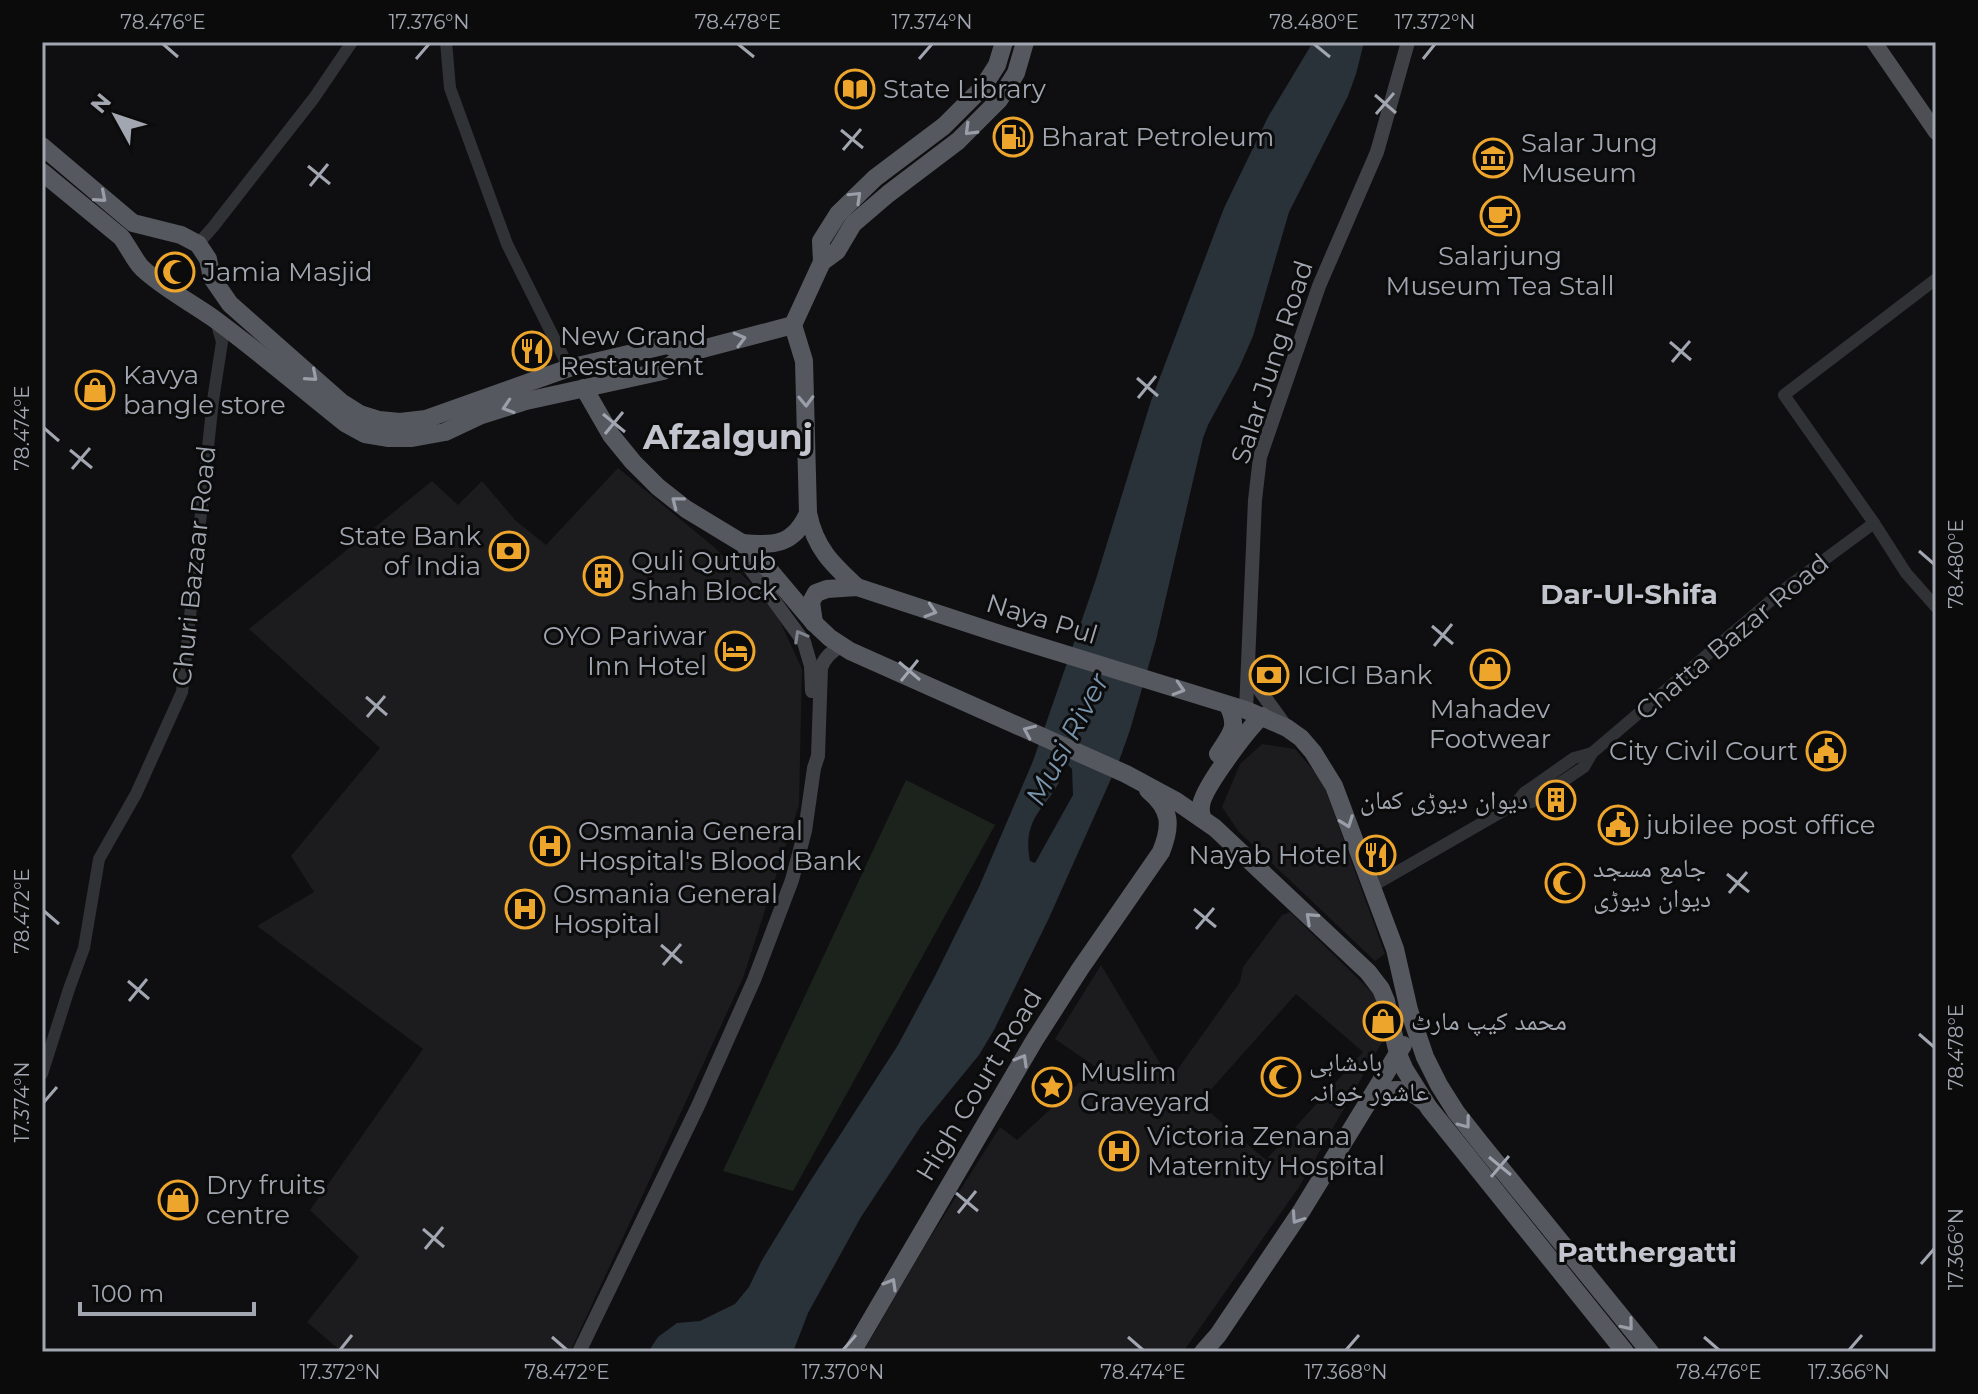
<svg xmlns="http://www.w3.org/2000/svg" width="1978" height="1394" viewBox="0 0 1978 1394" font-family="Montserrat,'Noto Naskh Arabic',sans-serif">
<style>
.built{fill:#1c1c1e;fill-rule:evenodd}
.green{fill:#1c231d}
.water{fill:#293239;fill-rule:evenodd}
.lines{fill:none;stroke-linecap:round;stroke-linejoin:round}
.tertiary{stroke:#313236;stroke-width:12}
.secondary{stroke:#3f4146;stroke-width:14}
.primary{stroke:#4d4f55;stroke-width:16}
.trunk{stroke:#55585e;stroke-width:18}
.oneway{stroke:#999ea9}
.oneway2{stroke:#7f838c}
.ticks{fill:none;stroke:#a1a6b1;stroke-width:3}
.labels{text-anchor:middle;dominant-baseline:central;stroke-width:6;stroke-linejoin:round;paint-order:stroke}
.poi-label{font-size:26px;fill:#a1a6b1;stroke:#0b0b0c;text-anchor:start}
.street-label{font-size:26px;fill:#a1a6b1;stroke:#0b0b0c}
.neighbourhood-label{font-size:28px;font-weight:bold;fill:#c2c5ce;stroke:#0b0b0c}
.water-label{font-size:28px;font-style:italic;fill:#7895ad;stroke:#0b0b0c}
.district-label{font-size:34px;font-weight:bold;fill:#c2c5ce;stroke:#0b0b0c}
.neatline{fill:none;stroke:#a1a6b1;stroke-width:3}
.ticks-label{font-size:20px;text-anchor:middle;fill:#a1a6b1}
</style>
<rect width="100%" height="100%" fill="#0f0f11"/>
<g class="built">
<polygon points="618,468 714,547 772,604 802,669 799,805 743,978 570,1352 342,1352 307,1322 359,1257 310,1210 423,1049 257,926 314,892 291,856 380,748 249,629 432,481 458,505 482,481 515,520 546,545"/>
<polygon points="1262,744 1295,749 1322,780 1385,954 1375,961 1239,832 1222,807 1240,764"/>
<path d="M1290 912 1387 1007 1388 1032 1299 1187 1183 1352H863L923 1249 1000 1127 1017 1140 1096 1067 1055 1039 1101 965 1170 1080 1240 982 1243 967 1282 915ZM1296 994 1363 1052 1266 1160 1199 1103Z"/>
</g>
<polygon class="green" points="906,780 995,825 793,1191 723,1171"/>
<path class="water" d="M1313 42H1364L1356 74 1348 96 1289 212 1253 336 1239 368 1208 425 1203 438 1156 640 1130 730 1119 761 1049 918 994 1030 979 1055 921 1126 861 1217 808 1313 793 1352H648L658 1337 677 1323 700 1321 735 1304 749 1287 761 1262 809 1183 898 1045 935 976 979 887 1033 761 1096 579 1151 401 1224 208 1268 117ZM1068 765 1072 769 1073 795 1035 863 1030 861C1020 810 1056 806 1064 767Z"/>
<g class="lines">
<g class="tertiary">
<polyline points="446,42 450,88 507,244 569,368"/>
<polyline points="198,244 213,227 314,98 352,42"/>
<polyline points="1936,279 1784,395 1874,523 1906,573 1936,607"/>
<polyline points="1515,804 1532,802 1584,767 1592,753 1782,591 1874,523"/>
<polyline points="1371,887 1515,804 1524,793 1574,758 1592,753"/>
<polyline points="42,1074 69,989 84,948 99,859 136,794 182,692 213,400 222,342 216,321"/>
</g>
<g class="secondary">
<polyline points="743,544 750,568 804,642 811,666 812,691"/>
<polyline points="1248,674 1287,728"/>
<polyline points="1246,710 1255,500 1260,457 1319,286 1377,152 1408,42"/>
<path d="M579 1352 698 1106 754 980 792 880 805 831 814 768 818 756 821 668C825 657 831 652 841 646"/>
</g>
<polyline class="primary" points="1874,42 1936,132"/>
<g class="trunk">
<polyline points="42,146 133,223 181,235 198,244 208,259 212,278 230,304 341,402 360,414 379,420 400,422 426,419 569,368 667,345 687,353"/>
<path d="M42 172 121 237C128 246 135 261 142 268 163 288 189 301 213 318 258 351 301 388 345 423L365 434 389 438H412L445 432 479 416 526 401 663 371 687 353 793 325"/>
<polyline points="822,262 821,241 838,214 875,178 944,126 983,87 997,65 1004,42"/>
<polyline points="793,325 822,262 837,251 853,224 888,194 958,141 999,100 1016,73 1025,42"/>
<path d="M793 325 804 361 808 513C815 548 832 564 857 587"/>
<polyline points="584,388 611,435 633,462 658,487 686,509 742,543 760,559 814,623 830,638 850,651 1126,774 1176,801 1215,828 1368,972 1381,989 1386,1001 1398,1054 1405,1070 1429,1108 1625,1352"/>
<path d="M742 543C774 546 794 545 808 513"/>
<polyline points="814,623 811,602 816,593 827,589 857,587 1003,635 1246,710 1287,728 1301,738 1313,752 1334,786 1395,949 1409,1010 1425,1057 1439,1085 1456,1112 1482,1145 1650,1352"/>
<path d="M1218 754C1231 733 1239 728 1228 705"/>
<path d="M1202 819C1202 815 1200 811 1201 806 1202 789 1248 729 1262 716"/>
<path d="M1369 1102C1386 1086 1408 1086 1424 1102"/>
<path d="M852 1352 1034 1041 1080 969 1161 852C1172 825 1171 809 1148 790"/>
<polyline points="1203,1352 1218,1335 1302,1210 1403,1045"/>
</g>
</g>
<defs><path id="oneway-chevron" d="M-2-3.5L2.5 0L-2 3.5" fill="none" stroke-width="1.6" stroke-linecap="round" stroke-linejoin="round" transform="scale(2)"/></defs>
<g class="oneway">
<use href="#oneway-chevron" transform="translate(970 130) rotate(135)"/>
<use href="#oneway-chevron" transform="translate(101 197) rotate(41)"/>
<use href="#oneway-chevron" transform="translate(856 197) rotate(-44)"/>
<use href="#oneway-chevron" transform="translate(740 339) rotate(-15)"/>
<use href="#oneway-chevron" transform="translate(312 376) rotate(41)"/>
<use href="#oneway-chevron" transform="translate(806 401) rotate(88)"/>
<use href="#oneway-chevron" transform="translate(508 407) rotate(162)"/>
<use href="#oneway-chevron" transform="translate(677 502) rotate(-142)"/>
<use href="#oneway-chevron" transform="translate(931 611) rotate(18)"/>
<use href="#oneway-chevron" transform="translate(1179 689) rotate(17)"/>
<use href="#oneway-chevron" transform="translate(1029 731) rotate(-156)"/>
<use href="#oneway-chevron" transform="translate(1347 822) rotate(70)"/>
<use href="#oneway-chevron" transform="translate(1311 918) rotate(-137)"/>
<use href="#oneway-chevron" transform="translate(1022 1060) rotate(-60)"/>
<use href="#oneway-chevron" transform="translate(1465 1123) rotate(53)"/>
<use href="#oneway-chevron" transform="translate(1297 1218) rotate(124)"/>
<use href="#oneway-chevron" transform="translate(891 1284) rotate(-60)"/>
<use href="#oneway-chevron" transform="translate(1628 1325) rotate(51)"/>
</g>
<use class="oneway2" href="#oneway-chevron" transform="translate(800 636) rotate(-119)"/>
<path class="ticks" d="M163 44 178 57M738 44 754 57M1314 44 1330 57M416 59 429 44M919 59 932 44M1423 59 1435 44M1375 95 1396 113M1376 114 1394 93M841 130 863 148M843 150 861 129M308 166 330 184M310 186 328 164M1670 342 1691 360M1672 362 1690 341M1137 378 1158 396M1138 398 1156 376M603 414 625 432M44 428 59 441M605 434 623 412M70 450 92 468M72 469 90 448M1919 551 1934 564M1432 626 1453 644M1434 646 1452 624M899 662 920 680M901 681 918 660M366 697 387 715M367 717 385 696M1727 874 1749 892M1729 893 1747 872M1194 909 1216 927M44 911 59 924M1196 929 1214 908M661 945 682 963M663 965 681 944M128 981 149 999M129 1001 147 979M1919 1034 1934 1047M44 1102 57 1087M1489 1157 1511 1175M1491 1177 1509 1156M956 1193 978 1211M958 1213 976 1191M423 1229 444 1247M425 1249 443 1227M1921 1264 1934 1249M552 1337 567 1350M1128 1337 1143 1350M1704 1337 1719 1350M340 1350 352 1335M843 1350 856 1335M1346 1350 1359 1335M1849 1350 1862 1335"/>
<defs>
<symbol id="library-ring" viewBox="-11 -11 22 22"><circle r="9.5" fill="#0b0b0c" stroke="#eda62b" stroke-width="1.5"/><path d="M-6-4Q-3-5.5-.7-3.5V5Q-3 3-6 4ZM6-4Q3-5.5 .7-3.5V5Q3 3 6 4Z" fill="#eda62b"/></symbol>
<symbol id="fuel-ring" viewBox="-11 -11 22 22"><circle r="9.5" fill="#0b0b0c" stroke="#eda62b" stroke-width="1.5"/><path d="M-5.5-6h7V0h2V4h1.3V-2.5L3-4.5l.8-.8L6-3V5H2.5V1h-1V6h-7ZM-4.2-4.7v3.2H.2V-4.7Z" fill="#eda62b"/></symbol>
<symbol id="museum-ring" viewBox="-11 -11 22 22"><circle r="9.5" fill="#0b0b0c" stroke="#eda62b" stroke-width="1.5"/><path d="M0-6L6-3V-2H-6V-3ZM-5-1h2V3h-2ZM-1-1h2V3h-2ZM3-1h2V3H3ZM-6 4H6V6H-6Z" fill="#eda62b"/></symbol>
<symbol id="cafe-ring" viewBox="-11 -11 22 22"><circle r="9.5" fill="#0b0b0c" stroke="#eda62b" stroke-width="1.5"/><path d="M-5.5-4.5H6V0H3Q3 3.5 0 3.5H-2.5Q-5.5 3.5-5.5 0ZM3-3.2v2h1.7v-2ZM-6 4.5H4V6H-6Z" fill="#eda62b"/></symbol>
<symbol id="mosque-ring" viewBox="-11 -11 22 22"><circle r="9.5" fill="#0b0b0c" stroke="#eda62b" stroke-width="1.5"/><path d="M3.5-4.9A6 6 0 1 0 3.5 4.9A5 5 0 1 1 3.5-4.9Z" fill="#eda62b"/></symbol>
<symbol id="restaurant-ring" viewBox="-11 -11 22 22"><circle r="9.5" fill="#0b0b0c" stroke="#eda62b" stroke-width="1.5"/><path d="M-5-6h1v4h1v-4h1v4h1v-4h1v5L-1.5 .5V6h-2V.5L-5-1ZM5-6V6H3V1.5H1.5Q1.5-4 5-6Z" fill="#eda62b"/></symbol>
<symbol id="shop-ring" viewBox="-11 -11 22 22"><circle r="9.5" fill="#0b0b0c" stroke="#eda62b" stroke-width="1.5"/><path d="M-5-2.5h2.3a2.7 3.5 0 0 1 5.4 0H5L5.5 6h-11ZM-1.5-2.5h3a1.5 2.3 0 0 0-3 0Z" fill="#eda62b"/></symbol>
<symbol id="bank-ring" viewBox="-11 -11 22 22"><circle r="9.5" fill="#0b0b0c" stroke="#eda62b" stroke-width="1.5"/><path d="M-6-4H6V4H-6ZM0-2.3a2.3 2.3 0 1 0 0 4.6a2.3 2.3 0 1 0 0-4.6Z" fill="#eda62b"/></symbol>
<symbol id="building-ring" viewBox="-11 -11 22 22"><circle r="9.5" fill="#0b0b0c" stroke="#eda62b" stroke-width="1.5"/><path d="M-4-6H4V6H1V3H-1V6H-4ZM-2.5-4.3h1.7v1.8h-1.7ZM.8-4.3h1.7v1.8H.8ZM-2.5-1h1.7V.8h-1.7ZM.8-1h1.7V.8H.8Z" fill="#eda62b"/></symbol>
<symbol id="hotel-ring" viewBox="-11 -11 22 22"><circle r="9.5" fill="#0b0b0c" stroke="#eda62b" stroke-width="1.5"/><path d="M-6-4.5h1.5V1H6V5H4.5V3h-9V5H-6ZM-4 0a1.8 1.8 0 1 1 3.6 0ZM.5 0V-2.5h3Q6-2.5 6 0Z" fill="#eda62b"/></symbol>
<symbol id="civic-ring" viewBox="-11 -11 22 22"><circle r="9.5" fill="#0b0b0c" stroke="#eda62b" stroke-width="1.5"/><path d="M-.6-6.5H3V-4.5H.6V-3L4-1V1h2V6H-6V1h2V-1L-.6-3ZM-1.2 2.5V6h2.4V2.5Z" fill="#eda62b"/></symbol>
<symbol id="hospital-ring" viewBox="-11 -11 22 22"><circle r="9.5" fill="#0b0b0c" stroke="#eda62b" stroke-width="1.5"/><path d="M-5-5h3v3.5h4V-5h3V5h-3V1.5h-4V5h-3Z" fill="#eda62b"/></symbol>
<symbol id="sight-ring" viewBox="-11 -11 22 22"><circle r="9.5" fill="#0b0b0c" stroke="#eda62b" stroke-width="1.5"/><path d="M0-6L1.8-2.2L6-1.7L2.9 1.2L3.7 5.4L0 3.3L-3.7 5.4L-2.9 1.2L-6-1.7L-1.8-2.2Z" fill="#eda62b"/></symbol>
</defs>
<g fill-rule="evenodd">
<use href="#library-ring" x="833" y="67" width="44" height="44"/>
<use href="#fuel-ring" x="991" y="115" width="44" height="44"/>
<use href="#museum-ring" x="1471" y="136" width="44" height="44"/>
<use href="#cafe-ring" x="1478" y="194" width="44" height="44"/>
<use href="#mosque-ring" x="153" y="250" width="44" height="44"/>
<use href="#restaurant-ring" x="510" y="329" width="44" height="44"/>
<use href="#shop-ring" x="73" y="368" width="44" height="44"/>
<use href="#bank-ring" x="487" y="529" width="44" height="44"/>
<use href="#building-ring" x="581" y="554" width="44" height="44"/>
<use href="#hotel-ring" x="713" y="629" width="44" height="44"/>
<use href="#shop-ring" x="1468" y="647" width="44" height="44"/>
<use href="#bank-ring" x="1247" y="653" width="44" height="44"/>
<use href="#civic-ring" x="1804" y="729" width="44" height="44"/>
<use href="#building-ring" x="1534" y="778" width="44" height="44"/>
<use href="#civic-ring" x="1596" y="803" width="44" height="44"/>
<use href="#hospital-ring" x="528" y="824" width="44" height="44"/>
<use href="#restaurant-ring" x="1354" y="833" width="44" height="44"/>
<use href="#mosque-ring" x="1543" y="861" width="44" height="44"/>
<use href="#hospital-ring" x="503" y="887" width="44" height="44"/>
<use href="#shop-ring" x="1361" y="999" width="44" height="44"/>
<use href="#mosque-ring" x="1259" y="1055" width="44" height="44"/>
<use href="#sight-ring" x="1030" y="1065" width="44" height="44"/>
<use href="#hospital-ring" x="1097" y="1129" width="44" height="44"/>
<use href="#shop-ring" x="156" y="1178" width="44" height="44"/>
</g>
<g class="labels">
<g class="poi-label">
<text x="883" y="89">State Library</text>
<text x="1041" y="137">Bharat Petroleum</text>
<text x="1521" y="143">Salar Jung<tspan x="1521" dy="30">Museum</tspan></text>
<text x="1500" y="256" text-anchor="middle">Salarjung<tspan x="1500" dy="30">Museum Tea Stall</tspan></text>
<text x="203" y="272">Jamia Masjid</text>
<text x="560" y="336">New Grand<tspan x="560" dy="30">Restaurent</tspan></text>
<text x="123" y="375">Kavya<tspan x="123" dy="30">bangle store</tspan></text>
<text x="481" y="536" text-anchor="end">State Bank<tspan x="481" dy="30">of India</tspan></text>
<text x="631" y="561">Quli Qutub<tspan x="631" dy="30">Shah Block</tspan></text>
<text x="707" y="636" text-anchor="end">OYO Pariwar<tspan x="707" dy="30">Inn Hotel</tspan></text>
<text x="1297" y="675">ICICI Bank</text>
<text x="1490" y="709" text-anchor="middle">Mahadev<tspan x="1490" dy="30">Footwear</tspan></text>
<text x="1798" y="751" text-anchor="end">City Civil Court</text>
<text x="1528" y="800" text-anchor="end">دیوان دیوڑی کمان</text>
<text x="1646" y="825">jubilee post office</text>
<text x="578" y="831">Osmania General<tspan x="578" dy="30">Hospital's Blood Bank</tspan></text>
<text x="1348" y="855" text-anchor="end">Nayab Hotel</text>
<text x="1593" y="868">جامع مسجد<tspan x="1593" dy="30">دیوان دیوڑی</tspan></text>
<text x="553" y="894">Osmania General<tspan x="553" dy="30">Hospital</tspan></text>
<text x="1411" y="1021">محمد کیپ مارٹ</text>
<text x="1309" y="1062">بادشاہی<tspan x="1309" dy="30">عاشور خوانہ</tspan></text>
<text x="1080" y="1072">Muslim<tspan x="1080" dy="30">Graveyard</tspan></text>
<text x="1147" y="1136">Victoria Zenana<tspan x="1147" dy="30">Maternity Hospital</tspan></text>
<text x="206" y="1185">Dry fruits<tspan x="206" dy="30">centre</tspan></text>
</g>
<g class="street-label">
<text transform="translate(1272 362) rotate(-72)">Salar Jung Road</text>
<text transform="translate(194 566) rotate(-84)">Churi Bazaar Road</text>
<text transform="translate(1042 619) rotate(17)">Naya Pul</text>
<text transform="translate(1732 637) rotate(-40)">Chatta Bazar Road</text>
<text transform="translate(979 1085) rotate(-59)">High Court Road</text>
</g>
<g class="neighbourhood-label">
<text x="1629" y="594">Dar-Ul-Shifa</text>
<text x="1647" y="1252">Patthergatti</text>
</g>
<g class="water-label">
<text transform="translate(1067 739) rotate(-62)">Musi River</text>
</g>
<g class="district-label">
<text x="728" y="437">Afzalgunj</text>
</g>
</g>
<rect width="1978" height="1394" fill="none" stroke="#0b0b0c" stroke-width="88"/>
<g transform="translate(116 116) rotate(310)" stroke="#0b0b0c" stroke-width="6" paint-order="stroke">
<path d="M0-6L14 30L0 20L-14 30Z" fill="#a1a6b1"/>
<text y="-12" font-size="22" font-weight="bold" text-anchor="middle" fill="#a1a6b1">N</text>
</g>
<path d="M80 1302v12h174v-12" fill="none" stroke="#a1a6b1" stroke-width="4"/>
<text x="92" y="1302" font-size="24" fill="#a1a6b1" stroke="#0b0b0c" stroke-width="6" paint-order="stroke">100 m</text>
<rect x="44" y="44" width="1890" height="1306" class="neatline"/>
<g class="ticks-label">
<text x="163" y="29">78.476°E</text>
<text x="429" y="29">17.376°N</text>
<text x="738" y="29">78.478°E</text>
<text x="932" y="29">17.374°N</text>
<text x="1314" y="29">78.480°E</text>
<text x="1435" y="29">17.372°N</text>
<text transform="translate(22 428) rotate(-90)" y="7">78.474°E</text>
<text transform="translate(1956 564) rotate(-90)" y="7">78.480°E</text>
<text transform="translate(22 911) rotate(-90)" y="7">78.472°E</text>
<text transform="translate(1956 1047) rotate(-90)" y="7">78.478°E</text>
<text transform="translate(22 1102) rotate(-90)" y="7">17.374°N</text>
<text transform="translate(1956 1249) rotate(-90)" y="7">17.366°N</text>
<text x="340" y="1379">17.372°N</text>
<text x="567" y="1379">78.472°E</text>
<text x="843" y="1379">17.370°N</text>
<text x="1143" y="1379">78.474°E</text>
<text x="1346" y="1379">17.368°N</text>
<text x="1719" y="1379">78.476°E</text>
<text x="1849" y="1379">17.366°N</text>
</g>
</svg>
